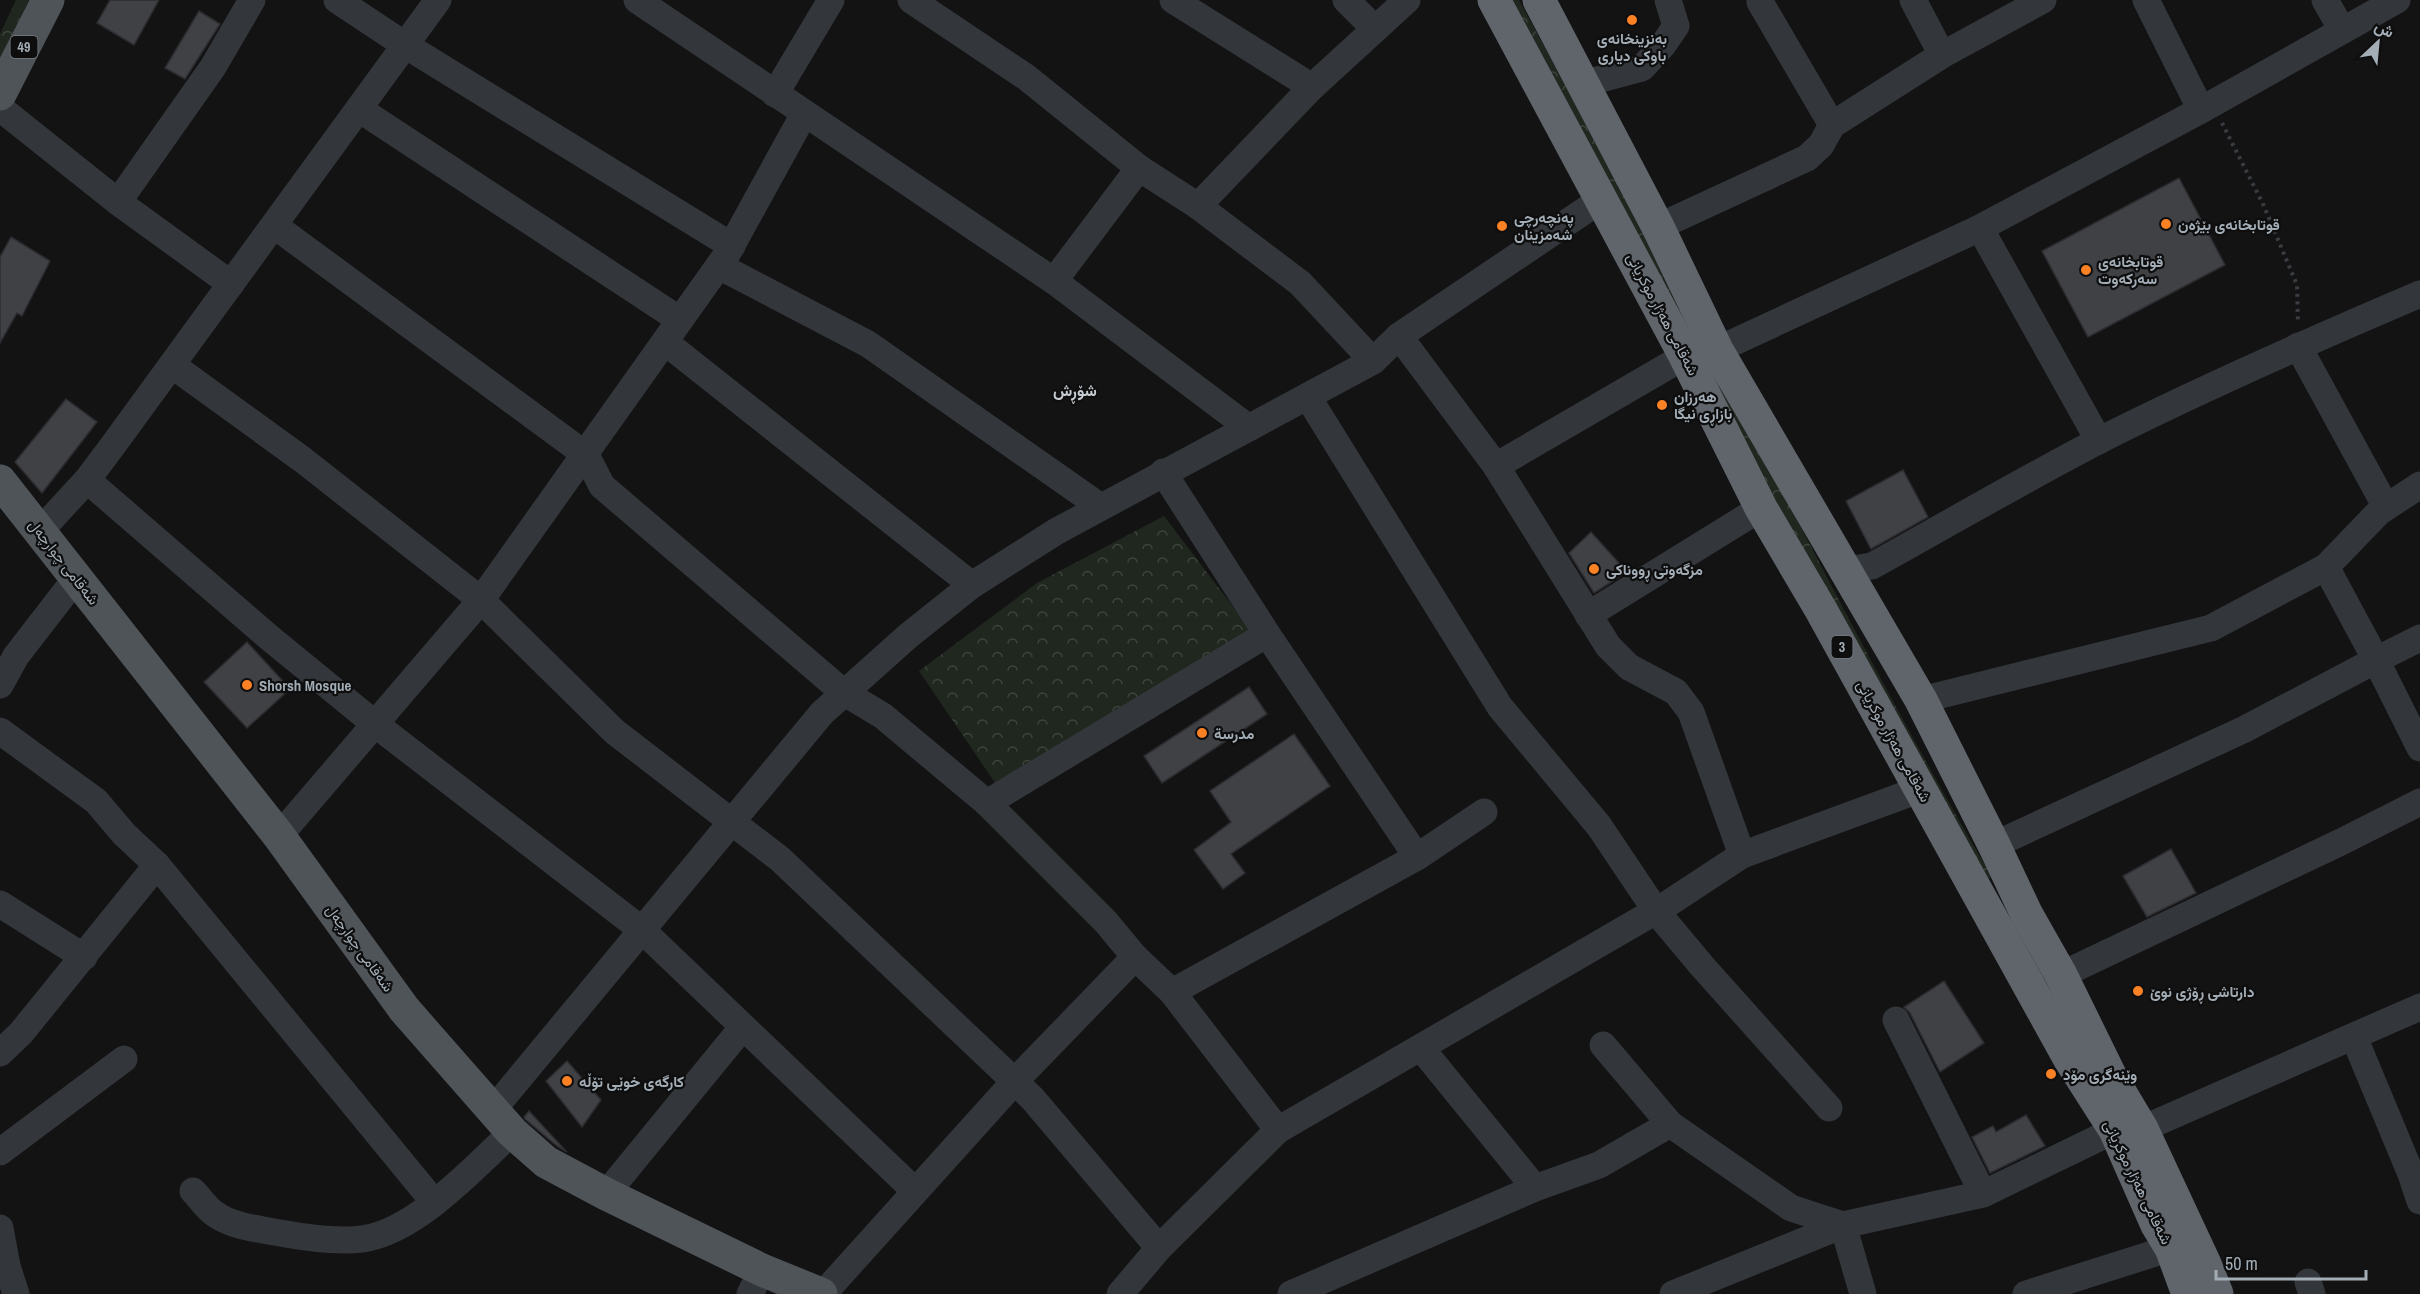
<svg xmlns="http://www.w3.org/2000/svg" width="2420" height="1294" viewBox="0 0 2420 1294" font-family="'Archivo Narrow',Vazirmatn,sans-serif">
<style>
.park{fill:url(#park-crowns)}
.building{fill:#3f4145;stroke:#2d2d31;stroke-width:1.5}
.lines{fill:none;stroke-linecap:round;stroke-linejoin:round}
.path{stroke:#393d41;stroke-width:4;stroke-dasharray:3 4.5;stroke-linecap:butt}
.minor{stroke:#33363a;stroke-width:27}
.major{stroke:#4f5459;stroke-width:33}
.highway{stroke:#5f656b;stroke-width:33}
.poi-dot{fill:#fa8225;stroke:#0e0e0f;stroke-width:2}
.labels{text-anchor:middle;dominant-baseline:central;stroke-width:4.5;stroke-linejoin:round;paint-order:stroke}
.shield{fill:#0e0e0f;stroke:#767d84;stroke-width:1.5}
.shield-label{font-size:14px;font-weight:bold;fill:#a3adb6}
.poi-label{font-size:15px;font-weight:bold;fill:#a3adb6;stroke:#0e0e0f;text-anchor:start}
.street-label{font-size:15px;fill:#a3adb6;stroke:#0e0e0f}
.neighbourhood-label{font-size:16px;font-weight:bold;fill:#c5cbd1;stroke:#0e0e0f}
</style>
<defs>
<pattern id="park-crowns" width="20" height="18" patternUnits="userSpaceOnUse" patternTransform="scale(1.5)"><rect width="20" height="18" fill="#1f271f"/><path d="M2 6a3 3 0 1 1 6 0M12 15a3 3 0 1 1 6 0" fill="none" stroke="#3c443d"/></pattern>
</defs>
<rect width="100%" height="100%" fill="#131314"/>
<g class="park">
<polygon points="16,0 29,0 0,59 0,34"/>
<path d="M1498 0H1519C1587 125 1654 249 1721 375 1810 543 1895 713 1992 877L1986 880Z"/>
<polygon points="1164,516 1250,629 1002,793 919,671 1037,583"/>
</g>
<g class="building">
<polygon points="110,0 159,0 134,45 97,23"/>
<polygon points="199,11 220,24 185,79 165,68"/>
<polygon points="2179,178 2225,265 2088,337 2042,251"/>
<polygon points="11,237 50,261 22,316 17,313 0,343 0,257"/>
<polygon points="66,399 97,422 42,493 15,462"/>
<polygon points="1903,470 1928,517 1871,549 1846,501"/>
<polygon points="1591,532 1627,572 1594,593 1569,553"/>
<polygon points="247,642 290,689 247,728 204,682"/>
<polygon points="1249,687 1267,714 1162,783 1144,756"/>
<polygon points="1294,734 1330,786 1231,854 1245,873 1223,889 1194,850 1231,822 1210,791"/>
<polygon points="2171,849 2196,893 2147,917 2123,876"/>
<polygon points="1944,981 1984,1043 1940,1072 1910,1013 1904,1007"/>
<polygon points="567,1061 601,1100 582,1127 546,1081"/>
<polygon points="529,1111 565,1150 567,1152 557,1146 525,1119 524,1117"/>
<polygon points="2026,1115 2045,1146 1990,1173 1972,1137 1993,1126 1996,1132"/>
</g>
<g class="lines">
<polyline class="path" points="2222,123 2263,204 2297,285 2298,324"/>
<g class="minor">
<polyline points="337,0 405,45 732,246"/>
<polyline points="637,0 1054,281 1249,428"/>
<polyline points="911,0 1026,77 1139,168 1198,206 1300,283 1373,361"/>
<polyline points="1173,0 1312,87"/>
<polyline points="1346,0 1375,29"/>
<polyline points="1913,0 1942,55"/>
<polyline points="2146,0 2201,110"/>
<polyline points="2325,0 2342,30"/>
<polyline points="1760,2 1832,125"/>
<polyline points="1582,84 1642,68 1663,45 1676,26 1668,0"/>
<polyline points="775,94 831,0"/>
<polyline points="0,108 118,202 231,284"/>
<polyline points="359,109 680,320"/>
<polyline points="118,202 213,67 252,0"/>
<polyline points="1198,206 1312,87 1407,0"/>
<polyline points="275,226 586,455 602,486 843,692 883,716 987,803 1106,922 1135,957 1172,992 1278,1130"/>
<polyline points="1658,227 1807,158 1821,145 1832,125 1942,55 2043,0"/>
<polyline points="1980,228 2099,441"/>
<polyline points="719,266 868,344 1101,507"/>
<polyline points="1054,281 1139,168"/>
<polyline points="1399,336 1496,466 1608,646 1629,667 1676,692 1691,712 1742,855"/>
<polyline points="665,342 972,585"/>
<polyline points="2298,346 2386,507"/>
<polyline points="1717,350 1980,228 2201,110 2397,0"/>
<polyline points="172,365 303,460 481,600 615,732 780,859 1032,1098 1159,1248"/>
<polyline points="1308,397 1500,707 1599,826 1656,911 1702,966 1829,1108"/>
<polyline points="1496,466 1685,356"/>
<polyline points="1163,472 1267,634 1417,857"/>
<polyline points="87,480 271,639 375,724 642,930 915,1191"/>
<polyline points="40,531 87,480 111,448 438,0"/>
<path d="M1846 570 1872 566C1948 524 2023 480 2100 440 2205 387 2312 340 2420 294"/>
<polyline points="1588,615 1761,508"/>
<polyline points="2420,638 2376,660 2420,748"/>
<polyline points="0,685 16,656 77,577"/>
<polyline points="1921,700 2211,628 2326,567 2379,512 2420,485"/>
<polyline points="0,731 96,801 124,834 157,865 434,1202"/>
<polyline points="987,803 1267,634"/>
<polyline points="279,836 481,600 727,254 804,114"/>
<polyline points="1994,845 2245,729 2376,660 2326,567"/>
<polyline points="0,904 84,957"/>
<polyline points="2061,975 2341,842 2420,802"/>
<polyline points="1172,992 1417,857 1484,812"/>
<polyline points="1896,1020 1983,1194"/>
<polyline points="2354,1037 2411,1174 2420,1201"/>
<polyline points="1603,1045 1670,1124 1791,1208 1843,1225 1863,1294"/>
<polyline points="1421,1048 1535,1188"/>
<polyline points="0,1053 21,1033 157,865"/>
<polyline points="492,1111 822,713 908,636 972,585 1057,531 1373,361 1399,336 1602,199"/>
<polyline points="2142,1129 2420,1007"/>
<polyline points="0,1152 124,1059"/>
<path d="M193 1191C200 1198 207 1209 215 1214 233 1227 260 1229 280 1233 307 1238 335 1242 362 1239 415 1232 474 1168 512 1132"/>
<polyline points="606,1194 742,1028"/>
<polyline points="0,1228 7,1266 16,1294"/>
<polyline points="2308,1282 2312,1294"/>
<polyline points="750,1294 762,1270"/>
<polyline points="823,1294 1015,1081 1135,957"/>
<polyline points="1120,1294 1159,1248 1278,1130 1666,905 1742,855 1921,789"/>
<polyline points="1291,1294 1535,1188 1599,1165 1670,1124"/>
<polyline points="1673,1294 1843,1225 1983,1194 2115,1130"/>
<polyline points="2026,1294 2171,1248"/>
</g>
<g class="major">
<polyline points="0,94 48,0"/>
<polyline points="0,481 279,836 404,1009 512,1132 546,1162 606,1194 762,1270 821,1294"/>
</g>
<g class="highway">
<polyline points="1494,0 1685,356 1761,508 1821,610 2069,1058 2115,1130 2157,1225 2171,1248 2188,1294"/>
<polyline points="1539,0 1658,227 1717,350 1921,700 1994,845 2027,915 2061,975 2111,1077 2142,1129 2205,1264 2217,1294"/>
</g>
</g>
<g class="poi-dot">
<circle cx="1632" cy="20" r="6"/>
<circle cx="2166" cy="224" r="6"/>
<circle cx="1502" cy="226" r="6"/>
<circle cx="2086" cy="270" r="6"/>
<circle cx="1662" cy="405" r="6"/>
<circle cx="1594" cy="569" r="6"/>
<circle cx="247" cy="685" r="6"/>
<circle cx="1202" cy="733" r="6"/>
<circle cx="2138" cy="991" r="6"/>
<circle cx="2051" cy="1074" r="6"/>
<circle cx="567" cy="1081" r="6"/>
</g>
<g class="labels">
<g class="shield">
<rect x="10.5" y="36" width="27" height="22" rx="4.5"/>
<rect x="1831.5" y="636" width="21" height="22" rx="4.5"/>
</g>
<g class="shield-label">
<text x="24" y="47">49</text>
<text x="1842" y="647">3</text>
</g>
<g class="poi-label">
<text x="1632" y="38" text-anchor="middle">بەنزینخانەی<tspan x="1632" dy="17">باوکی دیاری</tspan></text>
<text x="1514" y="217">پەنچەرچی<tspan x="1514" dy="17">شەمزینان</tspan></text>
<text x="2178" y="224">قوتابخانەی بێژەن</text>
<text x="2098" y="261">قوتابخانەی<tspan x="2098" dy="17">سەرکەوت</tspan></text>
<text x="1674" y="396">هەرزان<tspan x="1674" dy="17">بازاڕی نیگا</tspan></text>
<text x="1606" y="569">مزگەوتی ڕووناکی</text>
<text x="259" y="685">Shorsh Mosque</text>
<text x="1214" y="733">مدرسة</text>
<text x="2150" y="991">دارتاشی ڕۆژی نوێ</text>
<text x="2063" y="1074">وێنەگری مۆد</text>
<text x="579" y="1081">کارگەی خوێی تۆڵە</text>
</g>
<g class="street-label">
<text transform="translate(1663 314) rotate(62)">شەقامی ھەژار موکریانی</text>
<text transform="translate(64 562) rotate(52)">شەقامی چوارچەل</text>
<text transform="translate(1894 741) rotate(61)">شەقامی ھەژار موکریانی</text>
<text transform="translate(360 948) rotate(54)">شەقامی چوارچەل</text>
<text transform="translate(2138 1182) rotate(64)">شەقامی ھەژار موکریانی</text>
</g>
<g class="neighbourhood-label">
<text x="1075" y="390">شۆڕش</text>
</g>
</g>
<g transform="translate(2378 42) rotate(26)" stroke="#0e0e0f" stroke-width="4.5" paint-order="stroke">
<path d="M0-4.5L10 22L0 15L-10 22Z" fill="#a3adb6"/>
<text y="-9" font-size="16" font-weight="bold" text-anchor="middle" fill="#a3adb6">ش</text>
</g>
<path d="M2216 1270v9h150v-9" fill="none" stroke="#a3adb6" stroke-width="3"/>
<text x="2225" y="1270" font-size="18" fill="#a3adb6" stroke="#0e0e0f" stroke-width="4.5" paint-order="stroke">50 m</text>
</svg>
